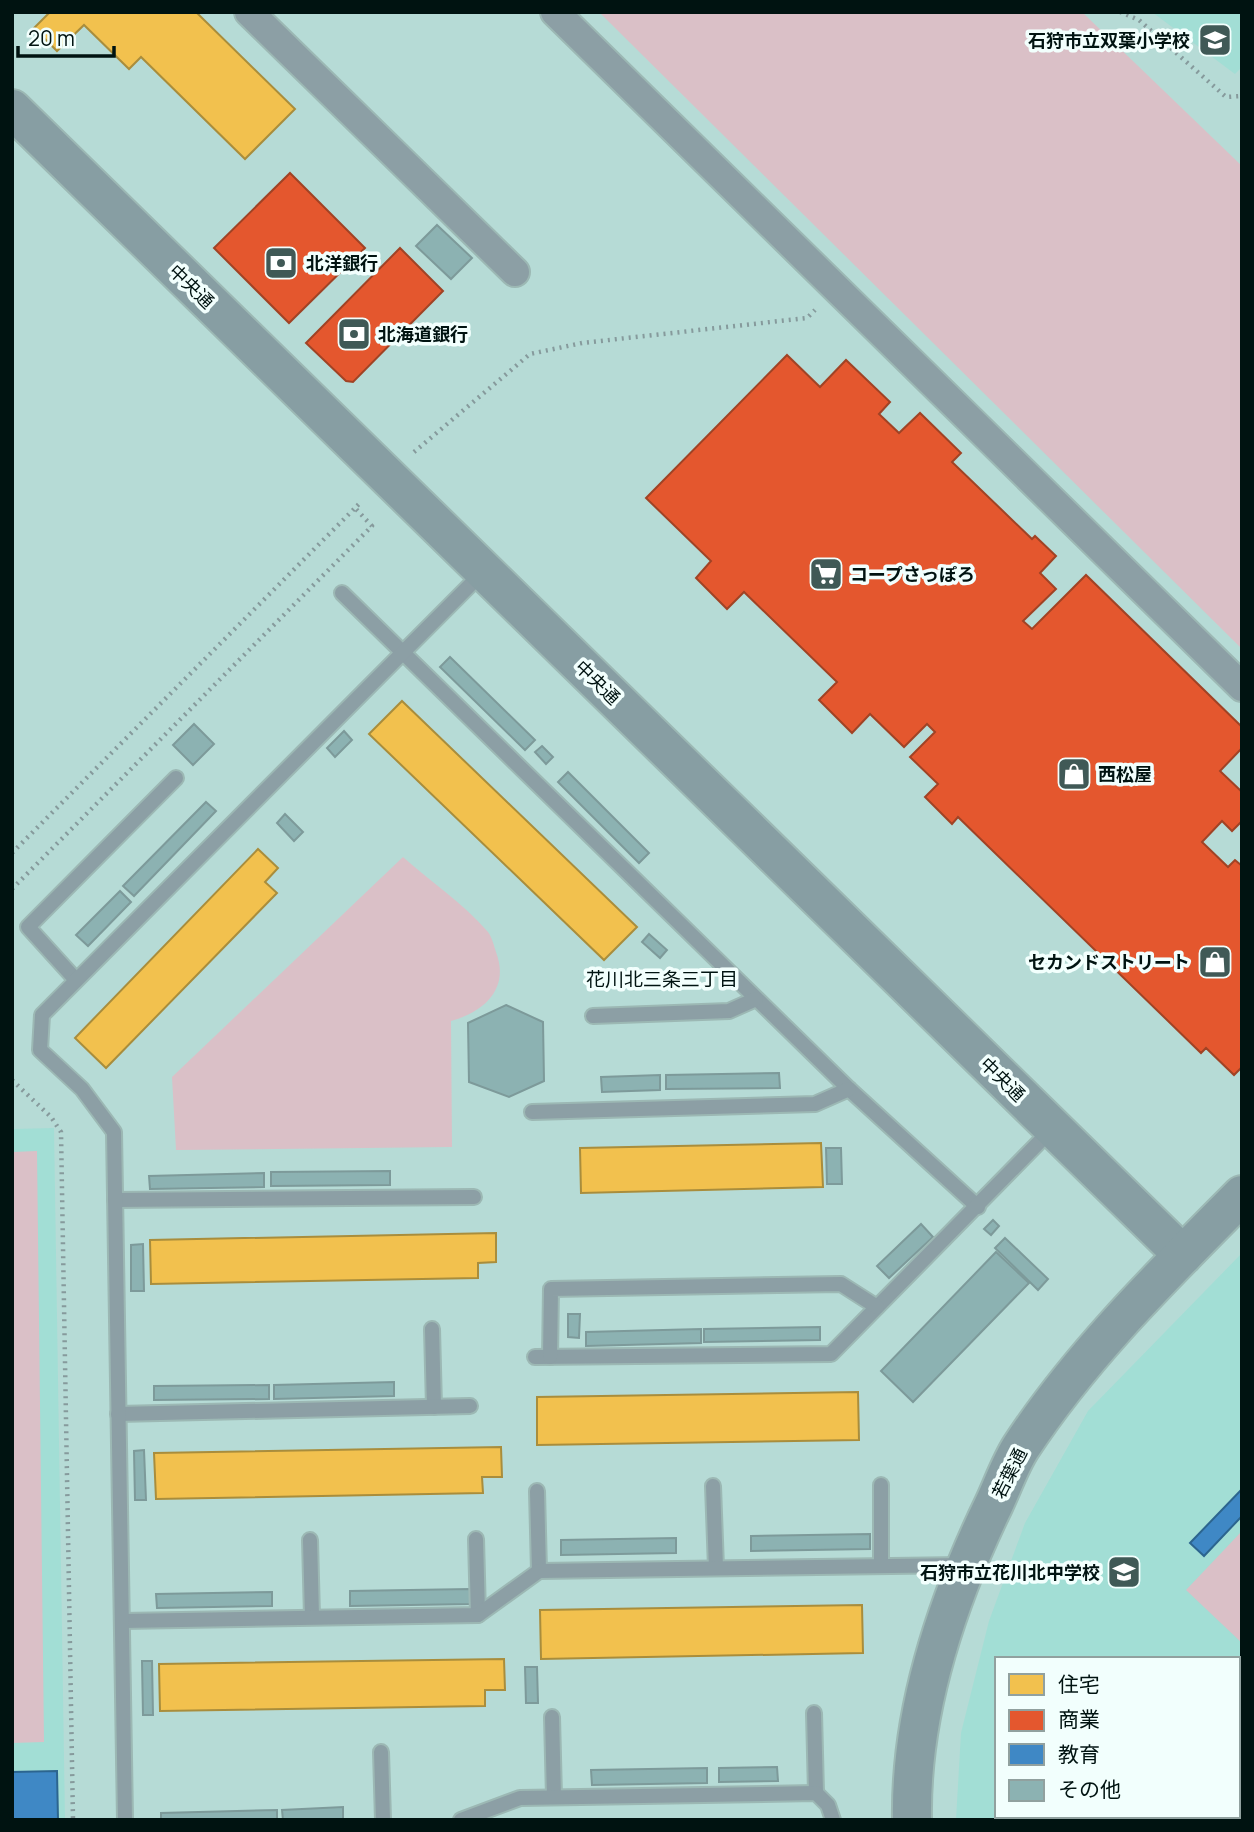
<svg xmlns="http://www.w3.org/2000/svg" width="1254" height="1832" viewBox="0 0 1254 1832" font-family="Manrope,'Noto Sans JP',sans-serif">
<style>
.built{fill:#a2ded5;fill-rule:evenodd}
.green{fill:#dac0c7}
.homes{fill:#f2c14e;stroke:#a98d3c;stroke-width:2}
.shops{fill:#e4572e;stroke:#a04325;stroke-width:2}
.schools{fill:#3f88c5;stroke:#2c658f;stroke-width:2}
.building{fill:#8cb2b2;stroke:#7d9a9a;stroke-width:2}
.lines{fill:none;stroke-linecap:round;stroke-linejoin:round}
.lane-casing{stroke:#9cb8b4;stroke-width:18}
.street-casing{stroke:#9cb8b4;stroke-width:32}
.secondary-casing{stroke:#9cb8b4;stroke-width:42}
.path{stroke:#869a9c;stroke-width:4.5;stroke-dasharray:2 5;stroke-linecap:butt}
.lane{stroke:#8c9fa5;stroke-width:14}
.street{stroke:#8c9fa5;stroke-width:28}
.secondary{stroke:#879ea3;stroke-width:38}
.labels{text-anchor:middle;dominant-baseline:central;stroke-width:7;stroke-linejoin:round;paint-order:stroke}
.poi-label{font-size:18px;font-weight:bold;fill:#001311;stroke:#f2fffd;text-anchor:start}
.street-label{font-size:18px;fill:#001311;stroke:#f2fffd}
.neighbourhood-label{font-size:19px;fill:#001311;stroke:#f2fffd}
</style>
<rect width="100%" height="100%" fill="#b6dbd6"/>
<g class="built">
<polygon points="1152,12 1242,12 1242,67 1235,74"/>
<polygon points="54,1128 65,1820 12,1820 12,1129"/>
<path d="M1242 1253V1820H956L961 1733 989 1621 1025 1523 1088 1411ZM997 1659H1238V1816H997Z"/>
</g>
<g class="green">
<polygon points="599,12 1082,12 1242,166 1242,649"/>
<path d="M403 857C430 881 464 904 488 932 492 937 494 946 496 952 510 989 484 1012 451 1021L452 1147 176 1150 172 1077Z"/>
<polygon points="37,1151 44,1742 12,1743 12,1152"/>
<polygon points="1242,1531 1242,1643 1186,1590"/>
</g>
<g class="homes">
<polygon points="50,12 196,12 295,109 245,159 141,57 129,69 84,25 57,51 34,28"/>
<polygon points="402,701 637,927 604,960 369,734"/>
<polygon points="258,849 278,868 265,882 277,893 106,1068 75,1038"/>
<polygon points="821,1143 823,1187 581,1193 580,1148"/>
<polygon points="496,1233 496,1262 478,1263 478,1278 151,1284 150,1240"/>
<polygon points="858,1392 859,1440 537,1445 537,1397"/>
<polygon points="501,1447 502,1477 482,1477 483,1493 156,1499 154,1453"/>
<polygon points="862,1605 863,1653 541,1659 540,1610"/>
<polygon points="504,1659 505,1690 485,1690 485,1706 160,1711 159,1664"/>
</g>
<g class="shops">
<polygon points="290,173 365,248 289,323 214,248"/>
<polygon points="400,248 443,291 353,382 346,381 306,343"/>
<polygon points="787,355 820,387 846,360 890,402 879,414 899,433 920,413 961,453 952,462 1032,539 1035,536 1056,556 1040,573 1056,589 1023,621 1032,629 1086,575 1242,727 1242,748 1220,771 1242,792 1242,821 1232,831 1222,821 1202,842 1228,867 1235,860 1242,866 1242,1067 1234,1075 1206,1048 1201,1053 958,817 952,824 925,797 938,784 910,757 935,732 927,724 904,747 870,714 852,733 819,700 837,682 744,592 727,609 696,578 711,561 646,498"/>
</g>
<g class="schools">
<polygon points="1242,1489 1242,1516 1204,1556 1190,1543"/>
<polygon points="57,1771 58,1820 12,1820 12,1772"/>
<polygon points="1114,1816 1238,1816 1242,1820 1117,1820"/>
</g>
<g class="building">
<polygon points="437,225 472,258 451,279 416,246"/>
<polygon points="450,657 535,740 525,750 440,667"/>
<polygon points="194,724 214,744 193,765 173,745"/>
<polygon points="344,731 352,740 335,757 327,748"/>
<polygon points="542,746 553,757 546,764 535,752"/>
<polygon points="568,772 649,853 639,863 558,782"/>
<polygon points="206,802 216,811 134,896 123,886"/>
<polygon points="285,814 303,832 294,841 277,823"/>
<polygon points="120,891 131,902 88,946 76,935"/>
<polygon points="649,934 667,950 660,958 642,942"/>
<polygon points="506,1005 543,1022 544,1081 509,1097 469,1082 468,1023"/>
<polygon points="779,1073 780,1088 666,1089 666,1075"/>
<polygon points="660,1075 660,1090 602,1092 601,1077"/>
<polygon points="826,1148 841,1148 842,1184 827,1184"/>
<polygon points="390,1171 390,1185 271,1186 271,1172"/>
<polygon points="264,1173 264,1187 150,1189 149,1176"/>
<polygon points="993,1220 999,1226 991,1235 984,1229"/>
<polygon points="921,1224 933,1237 889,1278 877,1266"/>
<polygon points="1005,1238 1048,1279 1038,1290 995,1248"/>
<polygon points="143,1244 144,1291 131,1291 131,1245"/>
<polygon points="996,1252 1029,1283 913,1402 881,1371"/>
<polygon points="568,1314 580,1314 579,1338 568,1337"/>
<polygon points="820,1327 820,1340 704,1342 704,1329"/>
<polygon points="701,1329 701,1343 586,1346 586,1332"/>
<polygon points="394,1382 394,1396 274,1399 274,1385"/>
<polygon points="269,1385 269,1399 154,1400 154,1386"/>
<polygon points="144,1450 146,1500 135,1500 134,1451"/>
<polygon points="870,1534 870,1549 751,1551 751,1536"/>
<polygon points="676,1538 676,1553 561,1555 561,1540"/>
<polygon points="470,1589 470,1604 350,1606 350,1591"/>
<polygon points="272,1592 272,1606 157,1608 156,1594"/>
<polygon points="142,1661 152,1661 153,1715 143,1715"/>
<polygon points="525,1667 537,1667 538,1703 526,1703"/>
<polygon points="777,1767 778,1781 719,1782 719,1768"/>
<polygon points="707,1768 707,1783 592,1785 591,1770"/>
<polygon points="343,1807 343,1820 283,1820 282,1810"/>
<polygon points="277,1810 277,1820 161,1820 161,1813"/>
</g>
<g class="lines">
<defs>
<g id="lane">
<polyline points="342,593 849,1089 978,1207"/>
<polyline points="76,980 28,927 176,778"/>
<polyline points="593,1016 729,1011 756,999"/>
<polyline points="532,1112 815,1104 849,1089"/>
<polyline points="115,1200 474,1197"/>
<polyline points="432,1329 434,1407"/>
<polyline points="535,1357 831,1354 1052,1129"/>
<polyline points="550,1357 551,1289 841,1284 877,1307"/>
<polyline points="118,1414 470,1406"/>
<polyline points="881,1485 881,1566"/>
<polyline points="713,1486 716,1568"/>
<polyline points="537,1491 539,1571"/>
<polyline points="476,1539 478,1615"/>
<polyline points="310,1540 312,1617"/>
<polyline points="122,1621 478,1615 539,1571 964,1565"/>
<polyline points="814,1713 816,1793"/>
<polyline points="552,1717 554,1797"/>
<polyline points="381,1752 383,1820"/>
<polyline points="125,1820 114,1132 82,1089 40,1050 42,1015 483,572"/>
<polyline points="461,1820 520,1798 816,1793 828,1805 833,1820"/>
</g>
<g id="street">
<polyline points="249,12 515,272"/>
<polyline points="555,12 1242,687"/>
</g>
<g id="secondary">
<polyline points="12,109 1183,1255"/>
<path d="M912 1820C910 1711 947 1601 994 1504 1003 1485 1010 1464 1021 1447 1082 1354 1164 1274 1242 1195"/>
</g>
</defs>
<use href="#lane" class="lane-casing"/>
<use href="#street" class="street-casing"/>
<use href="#secondary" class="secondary-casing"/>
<g class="path">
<polyline points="1120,12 1139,20 1226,97 1242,96"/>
<polyline points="414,452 530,354 582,343 807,318 815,310"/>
<polyline points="12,853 355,508"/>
<polyline points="12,889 372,526 355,508 362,501"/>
<polyline points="12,1080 51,1117 61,1132 73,1820"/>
</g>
<use href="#lane" class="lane"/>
<use href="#street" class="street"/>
<use href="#secondary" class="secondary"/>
</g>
<defs>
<symbol id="school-square" viewBox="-11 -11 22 22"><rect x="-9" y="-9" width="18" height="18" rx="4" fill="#405956" stroke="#f2fffd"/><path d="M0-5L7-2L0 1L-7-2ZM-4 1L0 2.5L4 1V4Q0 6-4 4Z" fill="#fff"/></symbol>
<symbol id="bank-square" viewBox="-11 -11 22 22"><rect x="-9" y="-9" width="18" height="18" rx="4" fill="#405956" stroke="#f2fffd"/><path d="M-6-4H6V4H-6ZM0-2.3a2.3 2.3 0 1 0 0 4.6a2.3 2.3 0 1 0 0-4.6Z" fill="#fff"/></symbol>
<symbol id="supermarket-square" viewBox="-11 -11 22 22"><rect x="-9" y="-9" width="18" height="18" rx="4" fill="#405956" stroke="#f2fffd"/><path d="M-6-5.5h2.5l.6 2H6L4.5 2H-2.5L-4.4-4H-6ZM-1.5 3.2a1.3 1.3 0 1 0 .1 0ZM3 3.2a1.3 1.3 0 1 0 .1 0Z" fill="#fff"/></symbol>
<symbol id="shop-square" viewBox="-11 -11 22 22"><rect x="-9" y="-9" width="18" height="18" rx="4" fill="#405956" stroke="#f2fffd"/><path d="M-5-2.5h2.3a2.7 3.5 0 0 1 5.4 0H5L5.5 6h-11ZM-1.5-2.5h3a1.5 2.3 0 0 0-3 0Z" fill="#fff"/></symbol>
</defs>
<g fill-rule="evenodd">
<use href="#school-square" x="1196" y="21" width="38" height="38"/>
<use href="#bank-square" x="262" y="244" width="38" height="38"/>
<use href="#bank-square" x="335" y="315" width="38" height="38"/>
<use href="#supermarket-square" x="807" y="555" width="38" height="38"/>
<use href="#shop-square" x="1055" y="755" width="38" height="38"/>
<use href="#shop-square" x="1196" y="943" width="38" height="38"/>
<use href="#school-square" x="1105" y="1553" width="38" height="38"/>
</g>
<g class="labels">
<g class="poi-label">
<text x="1190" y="40" text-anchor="end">石狩市立双葉小学校</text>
<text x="306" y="263">北洋銀行</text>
<text x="378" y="334">北海道銀行</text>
<text x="850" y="574">コープさっぽろ</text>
<text x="1098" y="774">西松屋</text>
<text x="1190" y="962" text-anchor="end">セカンドストリート</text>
<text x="1100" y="1572" text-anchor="end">石狩市立花川北中学校</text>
</g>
<g class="street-label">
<text transform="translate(192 286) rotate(44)">中央通</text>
<text transform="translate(598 682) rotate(44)">中央通</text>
<text transform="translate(1003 1079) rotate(44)">中央通</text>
<text transform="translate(1009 1473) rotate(-63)">若葉通</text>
</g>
<g class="neighbourhood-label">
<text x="662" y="979">花川北三条三丁目</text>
</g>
</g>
<rect width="1254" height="1832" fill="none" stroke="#001311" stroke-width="28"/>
<rect x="995" y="1657" width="245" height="161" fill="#f2fffd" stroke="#91a19f" stroke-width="2"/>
<rect x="1009" y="1674" width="35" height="21" fill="#f2c14e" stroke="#91a19f" stroke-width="2"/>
<text x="1058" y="1692" font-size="21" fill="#001311">住宅</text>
<rect x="1009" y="1710" width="35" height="21" fill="#e4572e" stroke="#91a19f" stroke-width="2"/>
<text x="1058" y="1727" font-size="21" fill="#001311">商業</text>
<rect x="1009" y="1744" width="35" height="21" fill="#3f88c5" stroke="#91a19f" stroke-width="2"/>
<text x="1058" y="1762" font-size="21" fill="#001311">教育</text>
<rect x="1009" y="1780" width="35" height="21" fill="#8cb2b2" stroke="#91a19f" stroke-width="2"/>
<text x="1058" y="1797" font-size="21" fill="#001311">その他</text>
<path d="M18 46v10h96v-10" fill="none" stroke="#001311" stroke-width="3.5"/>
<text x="28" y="46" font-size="21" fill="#001311" stroke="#f2fffd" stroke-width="5" paint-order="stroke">20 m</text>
</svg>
